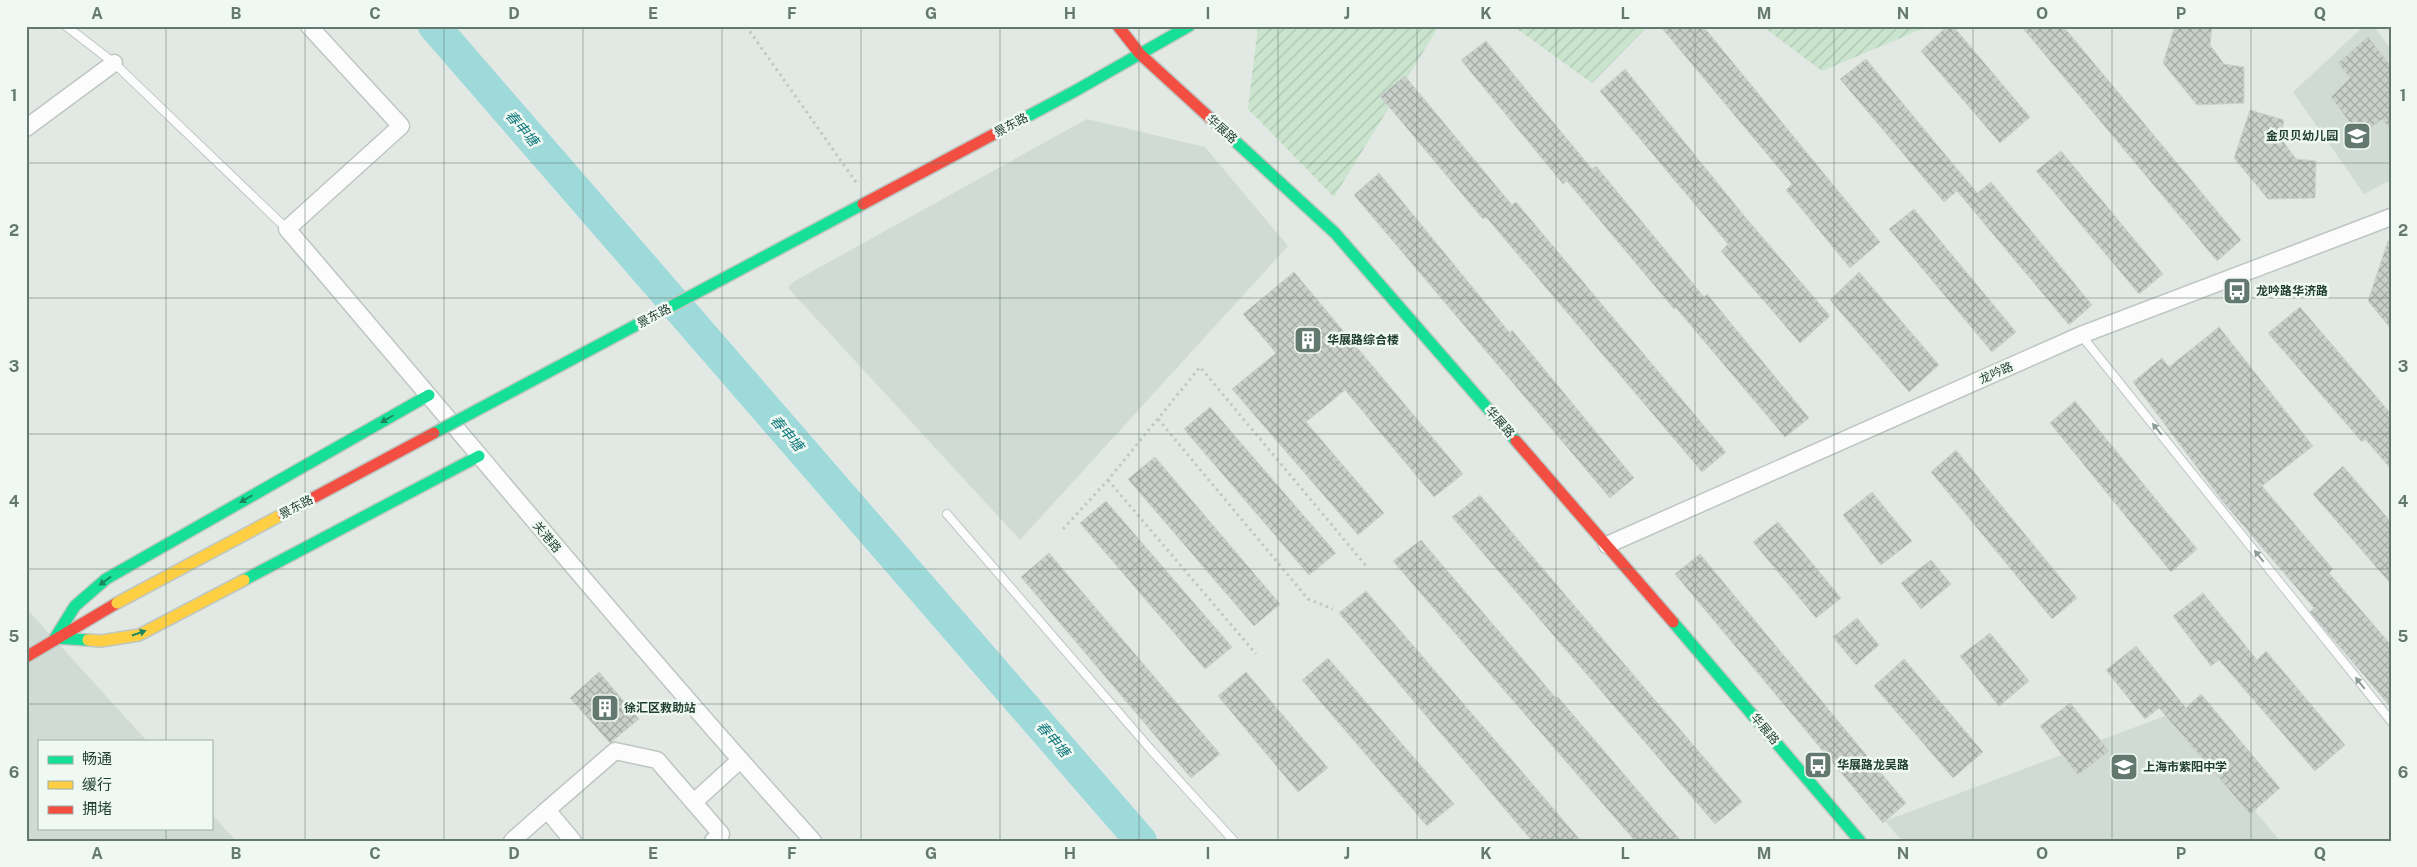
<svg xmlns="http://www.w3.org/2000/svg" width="2417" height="867" viewBox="0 0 2417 867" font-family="'Public Sans','Noto Sans SC',sans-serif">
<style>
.built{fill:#cfdbd4}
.garden{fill:url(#garden-furrows)}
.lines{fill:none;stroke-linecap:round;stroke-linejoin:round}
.river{stroke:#9fdada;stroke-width:32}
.building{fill:url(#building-cross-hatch);stroke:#cbd2ce}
.lane-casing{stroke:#bfc6c2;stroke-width:10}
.street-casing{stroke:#bfc6c2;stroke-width:19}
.fast-casing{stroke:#bec7c2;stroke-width:14}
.slow-casing{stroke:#bec7c2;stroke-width:14}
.jam-casing{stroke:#bec7c2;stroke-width:14}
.path{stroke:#bfc9c4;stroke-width:3;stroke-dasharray:2.5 4;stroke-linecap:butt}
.lane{stroke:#fbfcfb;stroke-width:8}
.street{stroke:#fbfcfb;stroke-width:16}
.fast{stroke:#16e098;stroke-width:11}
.slow{stroke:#ffcf43;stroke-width:11}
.jam{stroke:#f24e42;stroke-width:11}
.fast-bridge-casing{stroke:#bec7c2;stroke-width:14;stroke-linecap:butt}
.slow-bridge-casing{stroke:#bec7c2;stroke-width:14;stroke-linecap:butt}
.jam-bridge-casing{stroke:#bec7c2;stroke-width:14;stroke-linecap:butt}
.fast-bridge{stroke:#16e098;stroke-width:11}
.slow-bridge{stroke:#ffcf43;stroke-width:11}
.jam-bridge{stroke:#f24e42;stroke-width:11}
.oneway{fill:#1b865f}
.oneway2{fill:#8d9c96}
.grid{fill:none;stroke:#637970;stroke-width:1;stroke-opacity:0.55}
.labels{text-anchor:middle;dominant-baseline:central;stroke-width:5;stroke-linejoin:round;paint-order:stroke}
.street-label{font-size:12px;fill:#1f3d31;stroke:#f0f8f3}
.poi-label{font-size:12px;font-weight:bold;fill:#1f3d31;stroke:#f0f8f3;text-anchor:start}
.water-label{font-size:14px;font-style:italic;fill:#147b7e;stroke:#f0f8f3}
.neatline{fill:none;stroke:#637970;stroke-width:2}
.grid-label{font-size:16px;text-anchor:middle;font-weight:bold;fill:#637970}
</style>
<defs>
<pattern id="garden-furrows" width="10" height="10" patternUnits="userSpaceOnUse" patternTransform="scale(1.25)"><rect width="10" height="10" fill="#cae4ce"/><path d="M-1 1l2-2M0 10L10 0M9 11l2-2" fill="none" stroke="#adc4b1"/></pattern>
<pattern id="building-cross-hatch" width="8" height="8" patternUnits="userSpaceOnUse" patternTransform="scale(1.25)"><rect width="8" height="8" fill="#c9d0cc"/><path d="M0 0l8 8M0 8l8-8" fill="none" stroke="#a3aaa6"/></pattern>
</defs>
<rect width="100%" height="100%" fill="#e2e9e5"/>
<g class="built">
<polygon points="2364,26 2373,26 2391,49 2391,180 2364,194 2293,92"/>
<polygon points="1087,119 1205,147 1288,246 1020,540 788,288 793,282"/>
<polygon points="26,608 147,741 39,741 39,828 211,828 211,813 236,841 26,841"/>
<polygon points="2173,713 2280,841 1902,841 1885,821"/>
</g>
<g class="garden">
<polygon points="1258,26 1439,26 1334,197 1248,109"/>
<polygon points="1513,26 1648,26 1592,83"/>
<polygon points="1762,26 1929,26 1822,71"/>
</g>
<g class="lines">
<polyline class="river" points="434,26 1141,841"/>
</g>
<g class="building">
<polygon points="1660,26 1703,26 1880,242 1850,268 1786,190 1792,184"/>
<polygon points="1947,26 1953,26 2030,117 2000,143 1921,51"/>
<polygon points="2021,26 2063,26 2241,240 2217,261"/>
<polygon points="2175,26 2212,26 2210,45 2224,64 2244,67 2244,103 2197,105 2163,63"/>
<polygon points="2368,37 2391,66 2391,130 2382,119 2360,136 2331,97 2350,78 2338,63"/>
<polygon points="1486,41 1592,169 1596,166 1704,297 1707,294 1809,418 1785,437 1676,308 1674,309 1567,181 1563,184 1461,60"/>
<polygon points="1866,59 1977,193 1991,182 2092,305 2069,325 1957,191 1944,202 1840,79"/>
<polygon points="1625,69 1746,218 1830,316 1800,343 1721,251 1728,244 1600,91"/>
<polygon points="1405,76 1512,205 1516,202 1726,452 1702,472 1486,217 1483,219 1380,96"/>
<polygon points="2250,110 2284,120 2281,139 2296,159 2316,161 2315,198 2268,199 2234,158"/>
<polygon points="2061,151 2163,274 2139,294 2036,171"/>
<polygon points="1379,173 1510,333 1512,330 1634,478 1610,498 1354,195"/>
<polygon points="1914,209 2016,332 1992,352 1889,229"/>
<polygon points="2388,241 2391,241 2391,329 2368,301"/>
<polygon points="1294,272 1463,474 1434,497 1345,390 1306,422 1384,513 1358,535 1232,389 1276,353 1243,314"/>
<polygon points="1859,272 1939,365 1909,392 1830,300"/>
<polygon points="2300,307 2391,414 2391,469 2365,439 2362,442 2268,333"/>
<polygon points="2219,327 2313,446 2262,486 2333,569 2329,573 2391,645 2391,707 2310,612 2314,608 2224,503 2133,382 2162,358 2169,367"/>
<polygon points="2075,401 2197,549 2171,572 2050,423"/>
<polygon points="1210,407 1336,553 1309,575 1184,429"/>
<polygon points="1956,450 2077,598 2052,619 1931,472"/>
<polygon points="1155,457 1280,604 1254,626 1128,479"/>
<polygon points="2343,466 2391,522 2391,584 2313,494"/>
<polygon points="1872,492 1912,541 1881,565 1843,515"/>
<polygon points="1480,495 1742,802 1715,824 1452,517"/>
<polygon points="1106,501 1232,647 1205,669 1080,523"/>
<polygon points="1778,522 1841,598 1816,618 1753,542"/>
<polygon points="1421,540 1556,698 1558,697 1681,841 1635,841 1515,703 1393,561"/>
<polygon points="1049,553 1220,754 1191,778 1021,577"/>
<polygon points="1700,554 1906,803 1883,823 1675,574"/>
<polygon points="1931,560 1951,584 1921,609 1901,583"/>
<polygon points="1366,591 1506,753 1581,841 1532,841 1339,613"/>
<polygon points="2203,593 2257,660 2266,651 2345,745 2315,771 2219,660 2211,666 2173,616"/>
<polygon points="1857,618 1879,645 1856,665 1833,637"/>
<polygon points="1990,633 2029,681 1999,706 1960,656"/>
<polygon points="2136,646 2186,708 2201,694 2280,788 2250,814 2159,708 2145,719 2106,670"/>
<polygon points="1328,658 1454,804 1427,826 1302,680"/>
<polygon points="1904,659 1983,752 1953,778 1874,686"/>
<polygon points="599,672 639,719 610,743 570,698"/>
<polygon points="1246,672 1328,768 1298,792 1218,696"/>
<polygon points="2070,703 2109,751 2078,775 2040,726"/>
</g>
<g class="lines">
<defs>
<g id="lane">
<polyline points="66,26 114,63 287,229"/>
<polyline points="2081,335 2391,721"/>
<polyline points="947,514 1152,751 1234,841"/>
</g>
<g id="street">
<path d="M309 26 401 126 287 229C462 433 632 641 813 841"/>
<polyline points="26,128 114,63"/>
<polyline points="1607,545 2081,335 2391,217"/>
<polyline points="694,802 740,760"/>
<polyline points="512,841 547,810"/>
<polyline points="573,841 547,810 615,751 657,760 721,834 713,841"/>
</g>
<g id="fast">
<polyline points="1075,91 1189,26"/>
<polyline points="1211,119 1335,233 1516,441"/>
<polyline points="244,580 479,456"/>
<polyline points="1673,622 1860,841"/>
<polyline points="88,640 55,638 75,606 106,579 429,395"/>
</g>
<polyline id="slow" points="88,640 101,641 139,635 244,580"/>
<g id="jam">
<polyline points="1118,26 1140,54 1211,119"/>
<polyline points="1516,441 1673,622"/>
<polyline points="26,657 117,603"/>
</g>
</defs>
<use href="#lane" class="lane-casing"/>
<use href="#street" class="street-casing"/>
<use href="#fast" class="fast-casing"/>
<use href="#slow" class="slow-casing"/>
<use href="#jam" class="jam-casing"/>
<g class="path">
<polyline points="746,26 858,185"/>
<polyline points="1158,419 1308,599 1333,609"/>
<polyline points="1108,480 1256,654"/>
<polyline points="1063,529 1108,480 1200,367 1367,567"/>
</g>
<use href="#lane" class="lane"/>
<use href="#street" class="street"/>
<use href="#fast" class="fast"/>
<use href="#slow" class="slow"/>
<use href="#jam" class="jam"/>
<defs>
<g id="fast-bridge">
<polyline points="1013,124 1075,91"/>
<polyline points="434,433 863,204"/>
</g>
<polyline id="slow-bridge" points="117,603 283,514"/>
<g id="jam-bridge">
<polyline points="863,204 1013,124"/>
<polyline points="283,514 434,433"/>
</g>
</defs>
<use href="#fast-bridge" class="fast-bridge-casing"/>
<use href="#slow-bridge" class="slow-bridge-casing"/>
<use href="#jam-bridge" class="jam-bridge-casing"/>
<use href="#fast-bridge" class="fast-bridge"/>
<use href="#slow-bridge" class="slow-bridge"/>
<use href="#jam-bridge" class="jam-bridge"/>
</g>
<defs><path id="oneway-solid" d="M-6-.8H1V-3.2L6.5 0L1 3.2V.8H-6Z" transform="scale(1.25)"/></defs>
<g class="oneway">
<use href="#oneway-solid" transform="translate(387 419) rotate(150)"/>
<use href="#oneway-solid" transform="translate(246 499) rotate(150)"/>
<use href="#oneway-solid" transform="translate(105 581) rotate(144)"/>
<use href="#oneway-solid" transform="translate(139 633) rotate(-19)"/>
</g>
<g class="oneway2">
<use href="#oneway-solid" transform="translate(2157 429) rotate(-129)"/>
<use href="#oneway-solid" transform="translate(2259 556) rotate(-129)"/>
<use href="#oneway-solid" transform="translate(2360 683) rotate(-129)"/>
</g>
<path class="grid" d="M166 26V741M305 26V841M444 26V841M583 26V841M722 26V841M861 26V841M1000 26V841M1139 26V841M1278 26V841M1417 26V841M1556 26V841M1695 26V841M1834 26V841M1973 26V841M2112 26V841M2251 26V841M26 163H2391M26 298H2391M26 434H2391M26 569H2391M26 704H2391M166 828V841"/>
<defs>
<symbol id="school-square" viewBox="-11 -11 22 22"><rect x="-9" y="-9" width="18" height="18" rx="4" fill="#637970" stroke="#f0f8f3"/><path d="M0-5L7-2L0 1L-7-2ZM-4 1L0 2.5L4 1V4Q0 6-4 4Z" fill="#fff"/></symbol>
<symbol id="bus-square" viewBox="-11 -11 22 22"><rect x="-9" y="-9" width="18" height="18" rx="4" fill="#637970" stroke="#f0f8f3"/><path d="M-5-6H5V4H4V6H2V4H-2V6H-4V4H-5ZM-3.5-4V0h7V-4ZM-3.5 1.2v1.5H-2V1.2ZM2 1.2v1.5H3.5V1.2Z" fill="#fff"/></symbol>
<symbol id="building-square" viewBox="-11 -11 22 22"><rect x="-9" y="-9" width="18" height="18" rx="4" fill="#637970" stroke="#f0f8f3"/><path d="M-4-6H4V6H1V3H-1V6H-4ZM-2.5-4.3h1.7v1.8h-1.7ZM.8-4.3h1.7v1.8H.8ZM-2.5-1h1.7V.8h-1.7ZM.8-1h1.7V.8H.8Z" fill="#fff"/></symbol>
</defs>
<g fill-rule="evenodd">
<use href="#school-square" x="2341" y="120" width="32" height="32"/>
<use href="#bus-square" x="2221" y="275" width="32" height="32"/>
<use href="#building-square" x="1292" y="324" width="32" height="32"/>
<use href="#building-square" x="589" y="692" width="32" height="32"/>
<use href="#bus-square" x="1802" y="749" width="32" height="32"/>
<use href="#school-square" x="2108" y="751" width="32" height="32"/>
</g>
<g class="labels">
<g class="street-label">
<text transform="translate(1011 125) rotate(-28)">景东路</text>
<text transform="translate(1222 129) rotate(42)">华展路</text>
<text transform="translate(654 316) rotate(-28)">景东路</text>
<text transform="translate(1996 373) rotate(-24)">龙吟路</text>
<text transform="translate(1500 422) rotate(49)">华展路</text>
<text transform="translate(296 507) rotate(-28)">景东路</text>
<text transform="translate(547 537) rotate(50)">关港路</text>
<text transform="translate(1765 729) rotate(50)">华展路</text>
</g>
<g class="poi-label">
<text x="2338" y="136" text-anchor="end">金贝贝幼儿园</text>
<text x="2256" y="291">龙吟路华济路</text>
<text x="1327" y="340">华展路综合楼</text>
<text x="624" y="708">徐汇区救助站</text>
<text x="1837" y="765">华展路龙吴路</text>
<text x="2143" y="767">上海市紫阳中学</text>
</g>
<g class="water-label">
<text transform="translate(522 128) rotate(49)">春申塘</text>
<text transform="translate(787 433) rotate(49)">春申塘</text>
<text transform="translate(1053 739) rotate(49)">春申塘</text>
</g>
</g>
<rect width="2417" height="867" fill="none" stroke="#f0f8f3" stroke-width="55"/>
<rect x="38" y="740" width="175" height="90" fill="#f0f8f3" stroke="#9cada5"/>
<rect x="48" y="756" width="25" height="8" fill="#16e098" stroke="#9cada5"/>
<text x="82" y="764" font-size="15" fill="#1f3d31">畅通</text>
<rect x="48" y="781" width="25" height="8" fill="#ffcf43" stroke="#9cada5"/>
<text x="82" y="790" font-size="15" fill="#1f3d31">缓行</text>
<rect x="48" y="806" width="25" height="8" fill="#f24e42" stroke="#9cada5"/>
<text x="82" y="814" font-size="15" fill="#1f3d31">拥堵</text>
<rect x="28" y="28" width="2362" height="812" class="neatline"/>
<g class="grid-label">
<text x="97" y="19">A</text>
<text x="236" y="19">B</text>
<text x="375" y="19">C</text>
<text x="514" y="19">D</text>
<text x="653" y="19">E</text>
<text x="792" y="19">F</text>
<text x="931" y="19">G</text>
<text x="1070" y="19">H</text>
<text x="1208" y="19">I</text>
<text x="1347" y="19">J</text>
<text x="1486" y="19">K</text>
<text x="1625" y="19">L</text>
<text x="1764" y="19">M</text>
<text x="1903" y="19">N</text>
<text x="2042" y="19">O</text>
<text x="2181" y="19">P</text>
<text x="2320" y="19">Q</text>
<text x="14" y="101">1</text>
<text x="2403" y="101">1</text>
<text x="14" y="236">2</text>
<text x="2403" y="236">2</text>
<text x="14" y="372">3</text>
<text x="2403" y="372">3</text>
<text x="14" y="507">4</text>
<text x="2403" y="507">4</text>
<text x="14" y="642">5</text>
<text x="2403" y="642">5</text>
<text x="14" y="778">6</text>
<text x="2403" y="778">6</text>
<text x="97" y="859">A</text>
<text x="236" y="859">B</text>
<text x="375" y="859">C</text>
<text x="514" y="859">D</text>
<text x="653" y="859">E</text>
<text x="792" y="859">F</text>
<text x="931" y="859">G</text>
<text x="1070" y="859">H</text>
<text x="1208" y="859">I</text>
<text x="1347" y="859">J</text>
<text x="1486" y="859">K</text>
<text x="1625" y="859">L</text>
<text x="1764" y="859">M</text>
<text x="1903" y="859">N</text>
<text x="2042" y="859">O</text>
<text x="2181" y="859">P</text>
<text x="2320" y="859">Q</text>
</g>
</svg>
